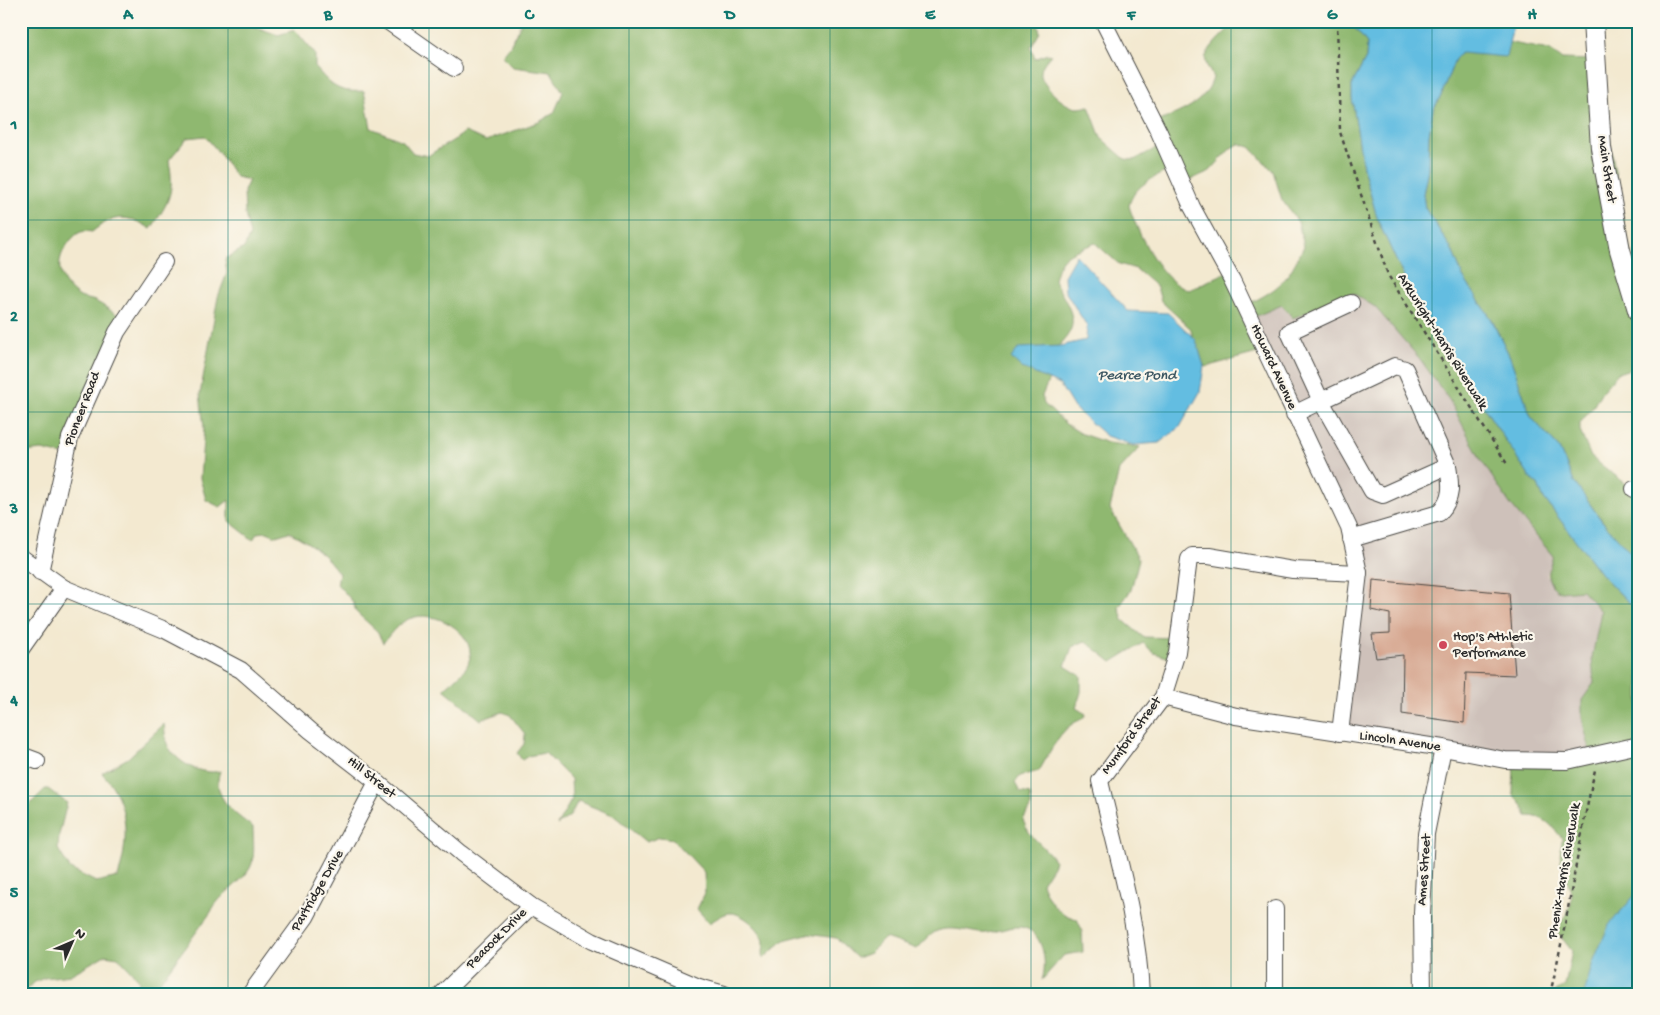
<svg xmlns="http://www.w3.org/2000/svg" width="1660" height="1015" viewBox="0 0 1660 1015" font-family="'Gochi Hand',sans-serif">
<style>
.industrial{fill:#cec1ba}
.forest{fill:#8fb86f;stroke:#5d724d;fill-rule:evenodd}
.water{fill:#63bde1;stroke:#477486}
.building{fill:#d5a58e}
.lines{fill:none;stroke-linecap:round;stroke-linejoin:round}
.minor-casing{stroke:#494844;stroke-width:18}
.major-casing{stroke:#494844;stroke-width:22}
.path{stroke:#494844;stroke-width:2.5;stroke-dasharray:4 4;stroke-linecap:butt}
.minor{stroke:#fff;stroke-width:16}
.major{stroke:#fff;stroke-width:20}
.grid{fill:none;stroke:#0f766e;stroke-width:1;stroke-opacity:0.55}
.poi-dot{fill:#d1495b;stroke:#fbf7ec;stroke-width:2}
.labels{text-anchor:middle;dominant-baseline:central;stroke-width:4.5;stroke-linejoin:round;paint-order:stroke}
.street-label{font-size:14px;fill:#2b2b2b;stroke:#fbf7ec}
.poi-label{font-size:14px;fill:#2b2b2b;stroke:#fbf7ec;text-anchor:start}
.water-label{font-size:15px;font-style:italic;fill:#3c5762;stroke:#fbf7ec}
.neatline{fill:none;stroke:#0f766e;stroke-width:2}
.grid-label{font-size:16px;text-anchor:middle;font-weight:bold;fill:#0f766e}
</style>
<rect width="100%" height="100%" fill="#fbf7ec"/>
<filter id="ink" filterUnits="userSpaceOnUse"><feTurbulence type="fractalNoise" baseFrequency=".02" numOctaves="2"/><feDisplacementMap in="SourceGraphic" scale="10" xChannelSelector="R" yChannelSelector="G"/><feConvolveMatrix kernelMatrix="1 2 1 2 8 2 1 2 1" color-interpolation-filters="sRGB"/></filter>
<filter id="wash" filterUnits="userSpaceOnUse"><feTurbulence type="fractalNoise" baseFrequency=".0096" numOctaves="4" result="noise"/><feDisplacementMap in="SourceGraphic" scale="20" xChannelSelector="R" yChannelSelector="G"/><feGaussianBlur stdDeviation="1.12" result="paint"/><feColorMatrix in="noise" values="0 0 0 0 0 0 0 0 0 0 0 0 0 0 0 0 0 1.4 0 .05"/><feComposite in="paint" operator="in"/></filter>
<g filter="url(#wash)">
<rect width="100%" height="100%" fill="#f3e9d0"/>
<polygon class="industrial" points="1353,293 1376,307 1420,359 1450,401 1481,460 1510,504 1553,556 1547,575 1561,592 1582,590 1601,611 1592,658 1594,683 1582,718 1591,755 1563,762 1346,733 1360,570 1254,317 1283,304 1293,318"/>
<g class="forest">
<path d="M21 21 48 23 50 21H249L253 26 278 35 295 30 315 54V67C332 86 337 93 364 91L371 128 403 141 413 153 428 156C440 147 453 142 465 132L486 141 539 122 554 113 563 92 551 72 513 67 502 56 510 46 522 21H1034L1038 24 1040 32 1031 48 1035 59 1047 54 1051 55C1046 60 1040 67 1041 75 1043 87 1065 107 1077 108 1081 108 1085 107 1089 106L1101 138 1125 159 1134 160 1164 144 1157 122C1180 112 1205 104 1213 78 1211 72 1203 62 1206 56 1210 45 1229 29 1237 21H1349L1367 43 1366 58 1352 85V98L1363 167 1378 221 1408 286 1443 345 1531 479 1538 485 1543 497 1601 574 1639 613V890L1584 994H1551L1565 986 1572 951 1555 929C1582 897 1570 896 1561 861 1559 854 1562 845 1562 838 1551 825 1545 816 1527 816L1523 806 1513 794 1514 761 1591 755 1582 718V700L1594 683 1592 658 1601 611 1582 590 1561 592C1544 584 1548 571 1553 556L1510 504 1481 460 1450 401 1420 359 1375 307 1353 293 1293 318 1282 305 1254 317 1265 351 1205 367 1194 346 1191 329 1161 301 1157 287 1136 269 1119 264 1095 243C1072 253 1060 252 1054 280 1077 321 1083 326 1044 359L1049 379 1042 396 1044 404 1067 425 1082 434 1108 443 1140 447 1119 470 1110 509 1139 559 1131 590 1119 607 1123 620 1143 637 1178 638 1176 660 1154 653 1143 643 1112 662 1085 641 1072 647 1065 666 1081 676V692L1076 708 1086 714C1082 721 1077 720 1071 725 1057 735 1048 756 1039 771L1020 776 1015 783 1020 792 1030 794 1031 806 1023 820C1029 839 1044 844 1055 861L1053 866 1042 883C1049 902 1057 914 1077 919L1082 930 1083 952 1064 955 1042 980C1048 963 1043 929 1020 927 1007 926 992 935 979 933 966 931 950 926 937 931 930 934 922 944 917 949L885 938 870 953 857 958 836 938 807 934 784 940 764 958C762 952 764 948 764 942 763 931 742 912 730 913 724 913 715 920 709 923L697 909 705 893 704 872 673 839 660 837 646 842 613 815 578 801 570 816 557 825 572 799 571 779 545 753 528 756 522 760 517 753 524 744 525 734 510 715 502 712 481 720 444 689C451 682 464 673 468 664 480 636 439 611 415 617 400 620 392 632 383 643L377 631 356 612 353 602 337 584 339 574C327 555 309 542 289 532L276 536 267 532 257 533 253 540 229 521V500L220 507 206 500 200 478 204 428 200 394 218 297 227 273 225 259 244 248 250 235 245 214 244 191 249 180 236 177 220 154 205 136 187 138 169 160C175 194 169 201 151 229 128 214 113 214 92 232 79 229 75 235 67 245 53 264 60 284 80 297 84 299 90 299 95 301 105 306 115 314 125 319L63 455 42 450 25 452 21 439ZM1239 144 1250 147 1273 171 1282 200 1298 222 1304 246C1287 280 1282 288 1246 305L1227 272 1189 290C1161 284 1137 231 1129 206 1133 185 1157 176 1174 168L1185 182 1210 171 1231 148Z"/>
<polygon points="1507,42 1549,50 1562,59 1596,60 1639,310 1639,366 1618,373 1602,391 1593,407 1580,423 1580,431 1591,457 1630,487 1639,512 1639,562 1613,535 1575,484 1559,448 1531,417 1510,357 1491,318 1463,277 1452,250 1425,208 1423,194 1428,169 1429,135 1433,110 1441,96 1455,59 1464,50"/>
<path d="M164 724C165 730 165 739 167 744 175 762 201 776 220 771 211 796 234 814 253 827 253 838 255 853 252 863 247 881 219 893 211 912L151 994H132L140 981 118 957 105 955 70 975 44 978 35 982 21 994V813L45 789H48L67 803 59 835 58 849 70 869 96 882 118 877C129 841 130 802 102 773L128 758Z"/>
</g>
<g class="water">
<polygon points="1514,21 1506,57 1461,53 1455,59 1441,96 1433,110 1429,135 1428,169 1423,194 1425,208 1452,250 1463,277 1491,318 1510,357 1531,417 1559,448 1574,482 1602,521 1639,562 1639,613 1601,574 1543,497 1538,485 1531,479 1443,345 1408,286 1378,221 1363,167 1352,98 1352,85 1366,58 1367,43 1349,21"/>
<polygon points="1076,255 1128,311 1168,313 1196,340 1204,366 1200,392 1180,427 1159,443 1133,445 1106,436 1074,408 1060,385 1022,368 1011,358 1019,348 1060,346 1086,340 1087,326 1065,291 1064,276"/>
<polygon points="1639,871 1639,994 1584,994 1593,962 1609,925 1635,895"/>
</g>
<g id="blocks">
<polygon class="building" points="1373,580 1509,593 1515,675 1466,673 1464,723 1402,714 1403,655 1376,658 1372,634 1390,633 1390,614 1371,610"/>
</g>
</g>
<g filter="url(#ink)">
<use href="#blocks" fill-opacity="0" stroke="#494844" stroke-width="1"/>
<g class="lines">
<defs>
<g id="minor">
<polyline points="387,21 454,68"/>
<polyline points="1103,21 1159,132 1192,207 1232,280 1349,528 1359,573 1340,733"/>
<path d="M1351 303 1289 332 1321 401 1395 366 1405 369 1448 466C1451 485 1453 499 1439 513L1351 539"/>
<polyline points="1294,414 1321,401 1372,491 1383,495 1448,466"/>
<polyline points="1634,489 1639,489"/>
<polyline points="21,557 64,588 165,630 241,670 311,731 377,782 461,853 531,906 592,941 699,987 724,994"/>
<polyline points="40,572 70,438 117,332 164,262"/>
<polyline points="21,649 64,588"/>
<polyline points="1163,697 1236,716 1443,748 1505,760 1567,761 1639,745"/>
<polyline points="21,755 37,761"/>
<polyline points="1275,909 1275,994"/>
<polyline points="250,994 306,917 377,782"/>
<polyline points="442,994 531,906"/>
<path d="M1141 994C1138 921 1116 851 1100 781L1163 697 1177 652 1189 559 1192 556H1209L1293 570 1359 573"/>
<polyline points="1423,994 1422,913 1426,834 1443,748"/>
</g>
<polyline id="major" points="1593,21 1601,148 1620,250 1639,313"/>
</defs>
<use href="#minor" class="minor-casing"/>
<use href="#major" class="major-casing"/>
<g class="path">
<polyline points="1337,21 1340,132 1388,275 1507,464"/>
<path d="M1550 994C1568 920 1578 844 1595 770"/>
</g>
<use href="#minor" class="minor"/>
<use href="#major" class="major"/>
</g>
</g>
<path class="grid" d="M228 21V994M429 21V994M629 21V994M830 21V994M1031 21V994M1231 21V994M1432 21V994M21 220H1639M21 412H1639M21 604H1639M21 796H1639"/>
<circle class="poi-dot" cx="1443" cy="645" r="5"/>
<g class="labels">
<g class="street-label">
<text transform="translate(1606 169) rotate(81)">Main Street</text>
<text transform="translate(1442 342) rotate(58)">Arkwright-Harris Riverwalk</text>
<text transform="translate(1273 367) rotate(65)">Howard Avenue</text>
<text transform="translate(83 409) rotate(-69)">Pioneer Road</text>
<text transform="translate(1132 736) rotate(-54)">Mumford Street</text>
<text transform="translate(1400 742) rotate(8)">Lincoln Avenue</text>
<text transform="translate(371 778) rotate(39)">Hill Street</text>
<text transform="translate(1425 870) rotate(-86)">Ames Street</text>
<text transform="translate(1565 871) rotate(-80)">Phenix-Harris Riverwalk</text>
<text transform="translate(318 891) rotate(-60)">Partridge Drive</text>
<text transform="translate(497 939) rotate(-45)">Peacock Drive</text>
</g>
<g class="poi-label">
<text x="1453" y="637">Hop's Athletic<tspan x="1453" dy="16">Performance</tspan></text>
</g>
<g class="water-label">
<text x="1137" y="376">Pearce Pond</text>
</g>
</g>
<rect width="1660" height="1015" fill="none" stroke="#fbf7ec" stroke-width="55"/>
<g transform="translate(72 942) rotate(45)" stroke="#fbf7ec" stroke-width="4" paint-order="stroke">
<path d="M0-4L9 19L0 12L-9 19Z" fill="#2b2b2b"/>
<text y="-8" font-size="14" font-weight="bold" text-anchor="middle" fill="#2b2b2b">N</text>
</g>
<rect x="28" y="28" width="1604" height="960" class="neatline"/>
<g class="grid-label">
<text x="128" y="19">A</text>
<text x="328" y="19">B</text>
<text x="529" y="19">C</text>
<text x="730" y="19">D</text>
<text x="930" y="19">E</text>
<text x="1131" y="19">F</text>
<text x="1332" y="19">G</text>
<text x="1532" y="19">H</text>
<text x="14" y="129">1</text>
<text x="14" y="321">2</text>
<text x="14" y="513">3</text>
<text x="14" y="705">4</text>
<text x="14" y="897">5</text>
</g>
</svg>
